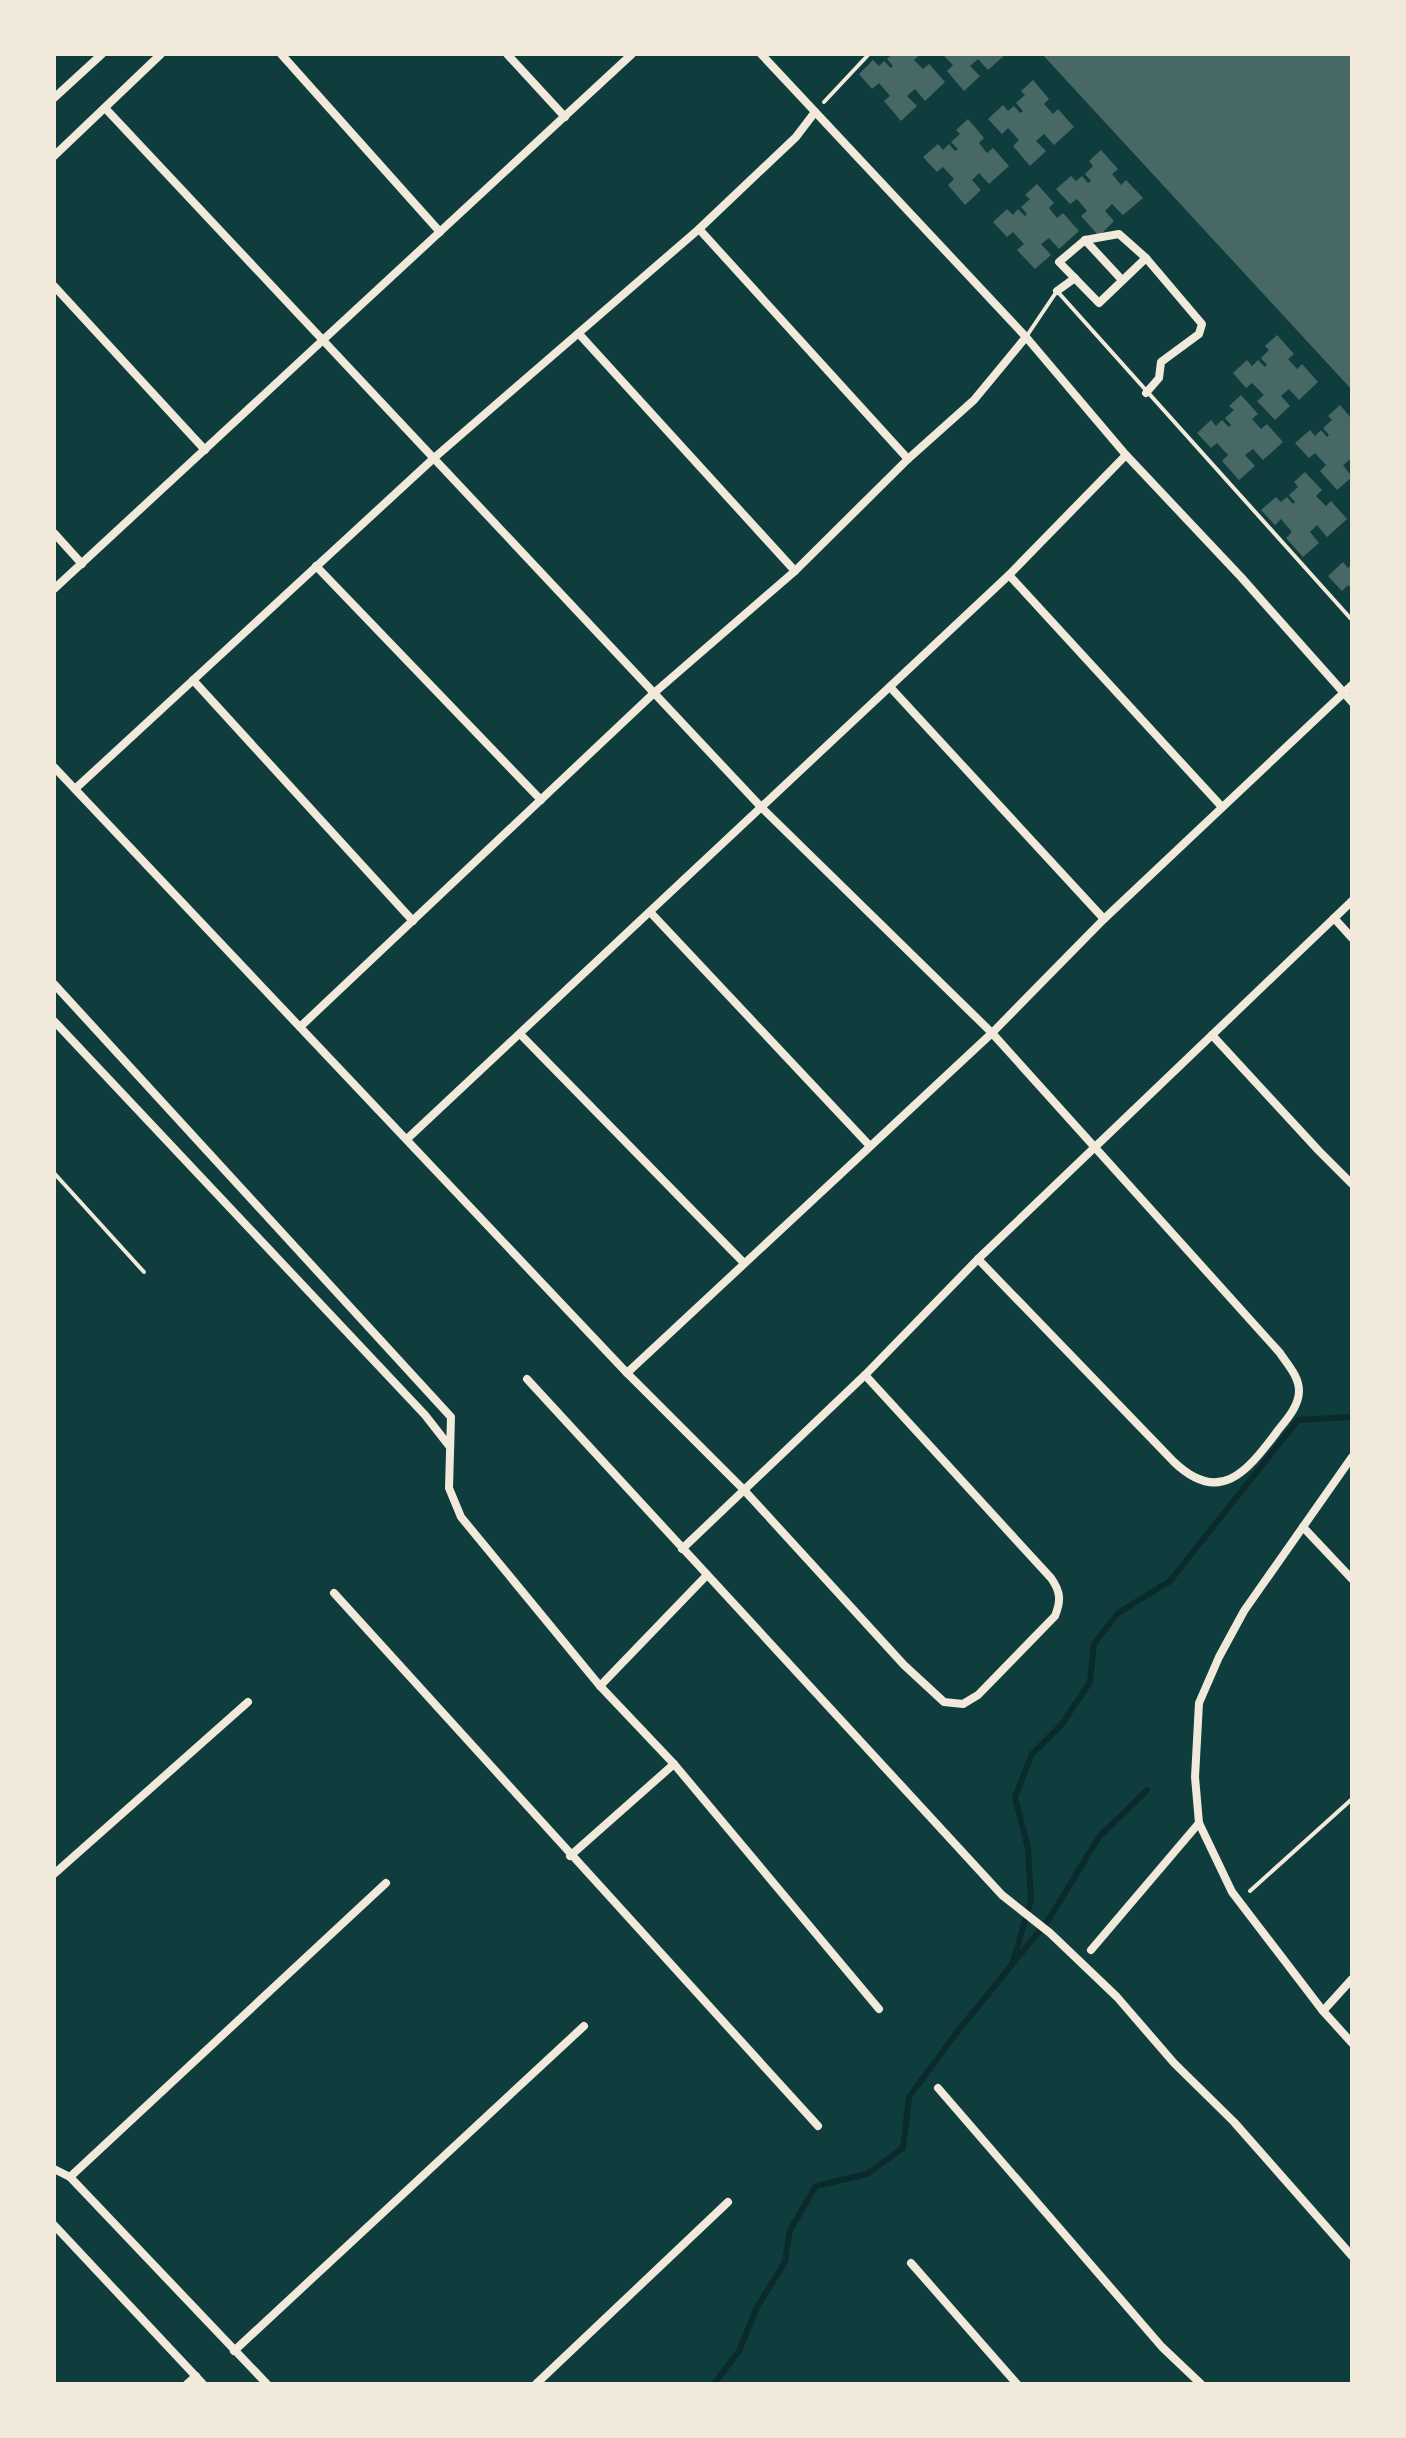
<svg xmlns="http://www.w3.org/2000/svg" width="1406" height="2438" viewBox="0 0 1406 2438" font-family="Commissioner,sans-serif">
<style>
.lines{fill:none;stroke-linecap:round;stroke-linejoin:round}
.stream{stroke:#0a2a2b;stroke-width:6}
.building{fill:#486865}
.path{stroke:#f1e9da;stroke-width:4}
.service{stroke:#f1e9da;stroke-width:4}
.minor{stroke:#f1e9da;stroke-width:8}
</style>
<rect width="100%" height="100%" fill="#0f3d3e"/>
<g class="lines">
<g class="stream">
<polyline points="1012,1965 1031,1900 1028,1848 1015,1797 1032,1754 1062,1724 1090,1682 1094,1644 1118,1613 1170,1581 1298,1420 1352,1417"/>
<polyline points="714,2384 739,2351 757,2307 785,2262 790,2230 816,2186 867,2174 903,2148 909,2097 958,2031 1049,1919 1099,1837 1147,1790"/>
</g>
</g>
<g class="building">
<polygon points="892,54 921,54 914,60 923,69 929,64 945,82 925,101 915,89 907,96 917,106 901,121 884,101 890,96 879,83 872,89 859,74 873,60 879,66 884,61 891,68 893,66 887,59"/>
<polygon points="942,54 1006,54 988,70 978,59 970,66 980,76 964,91 947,71 953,65"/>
<polygon points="1042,54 1352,56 1352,390"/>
<polygon points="1033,80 1049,99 1044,104 1053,114 1058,109 1074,127 1054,145 1044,134 1036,141 1046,151 1030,166 1013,146 1019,140 1008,128 1002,134 988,119 1003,105 1008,111 1014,106 1020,113 1023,111 1016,103 1025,95 1021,91"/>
<polygon points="968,119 984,138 979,143 987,153 993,148 1009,166 989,184 979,173 972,180 981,190 965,205 948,185 954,179 943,167 937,172 923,157 938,144 943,150 949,144 955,151 958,149 951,142 960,134 956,130"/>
<polygon points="1101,150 1118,169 1112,174 1121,185 1126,180 1143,198 1123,215 1112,204 1105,211 1114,221 1099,236 1081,216 1087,211 1077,199 1070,204 1056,189 1071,176 1076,181 1082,176 1088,183 1091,181 1085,174 1093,166 1089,161"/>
<polygon points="1037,184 1054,203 1049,208 1057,218 1063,213 1079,231 1059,249 1049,238 1041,244 1051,255 1035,269 1017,250 1024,244 1013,232 1007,237 993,222 1007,209 1013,215 1018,209 1025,216 1027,214 1021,207 1030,199 1025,195"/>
<polygon points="1277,335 1294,354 1288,359 1297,369 1302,364 1318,382 1299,400 1289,389 1281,396 1290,406 1275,420 1257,401 1264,395 1252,383 1246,388 1233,373 1247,360 1252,366 1258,360 1265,367 1267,365 1261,358 1269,350 1265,346"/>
<polygon points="1241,395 1258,414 1252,419 1261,429 1267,424 1283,442 1263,460 1253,449 1245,455 1255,466 1239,480 1222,461 1228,455 1217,443 1211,448 1197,433 1211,420 1216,426 1222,420 1229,427 1231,425 1225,418 1234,410 1229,406"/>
<polygon points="1340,405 1352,419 1352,458 1343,465 1352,477 1337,490 1320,471 1326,465 1315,453 1309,458 1295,443 1310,430 1315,436 1321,430 1327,437 1329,435 1323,428 1332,420 1328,416"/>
<polygon points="1305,472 1322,490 1316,496 1326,506 1331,501 1347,519 1327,537 1317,525 1310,532 1319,543 1303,557 1286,538 1292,532 1281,519 1275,525 1261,510 1276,497 1281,502 1287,497 1293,504 1295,502 1289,495 1298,487 1294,482"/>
<polygon points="1343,562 1348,568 1352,564 1352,589 1348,585 1342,591 1328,576"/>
</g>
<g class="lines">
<g class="path">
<polyline points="824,102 869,54"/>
<polyline points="1250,1891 1352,1799"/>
</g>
<g class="service">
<polyline points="1026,337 1057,291 1352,620"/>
<polyline points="54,1173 144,1272"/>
</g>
<g class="minor">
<polyline points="281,54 440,232"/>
<polyline points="507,54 565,117"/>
<polyline points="761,54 1026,337 1126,455 1241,577 1352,702"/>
<polyline points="54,98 102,54"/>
<path d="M105 108 762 808 992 1033 1280 1353C1287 1364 1299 1376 1299 1391 1299 1407 1285 1421 1276 1433 1246 1473 1219 1505 1174 1462L978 1259"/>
<polyline points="54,156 161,54"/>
<polyline points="699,229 908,459"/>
<polyline points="1085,240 1119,234 1146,258"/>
<polyline points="1122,280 1085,240 1059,262 1099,303 1146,258 1202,324 1199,334 1161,362 1159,378 1146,393"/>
<polyline points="54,286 205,450"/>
<polyline points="1057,291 1075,278"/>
<polyline points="580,335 795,571"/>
<polyline points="54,533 82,564"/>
<polyline points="316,566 541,800"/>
<polyline points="1009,575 1222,807"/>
<polyline points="54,589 632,54"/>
<polyline points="193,680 413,921"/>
<polyline points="890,687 1104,919"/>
<path d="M54 767 627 1373 744 1490 904 1665 944 1702 963 1704 978 1695 1055 1616C1061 1601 1061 1592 1051 1578L865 1375"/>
<polyline points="75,789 434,458 699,229 796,137 815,112"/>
<polyline points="651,913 869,1145"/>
<polyline points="1334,918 1352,938"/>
<polyline points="54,984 451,1417 449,1488 461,1517 600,1686 674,1764 879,2009"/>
<polyline points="54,1021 425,1415 450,1447"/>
<polyline points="300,1027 654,693 795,571 908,459 974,400 1026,337"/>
<polyline points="520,1034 744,1263"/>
<polyline points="1212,1035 1319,1151 1352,1184"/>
<polyline points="407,1139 1009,575 1126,455"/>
<polyline points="627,1373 992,1033 1104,919 1352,685"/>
<polyline points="527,1379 1002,1895 1050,1933 1117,1997 1174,2063 1234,2122 1352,2256"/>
<polyline points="1352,1457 1244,1611 1219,1657 1199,1703 1195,1777 1199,1823 1232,1892 1323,2011 1352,2043"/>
<polyline points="1303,1527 1352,1579"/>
<polyline points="682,1549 865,1375 978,1259 1352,901"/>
<polyline points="334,1593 818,2126"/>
<polyline points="600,1686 707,1575"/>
<polyline points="570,1856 674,1764"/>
<polyline points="54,1874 248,1702"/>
<polyline points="1091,1950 1199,1823"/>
<polyline points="1323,2011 1352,1979"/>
<polyline points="938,2088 1162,2347 1201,2384"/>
<polyline points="54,2169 70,2177 267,2384"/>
<polyline points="70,2177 386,1883"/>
<polyline points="54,2225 203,2384"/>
<polyline points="911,2263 1017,2384"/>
<polyline points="234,2351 584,2026"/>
<polyline points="187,2384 196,2376"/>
<polyline points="536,2384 728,2202"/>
</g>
</g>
<rect width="1406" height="2438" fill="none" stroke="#f1e9da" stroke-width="112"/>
</svg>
